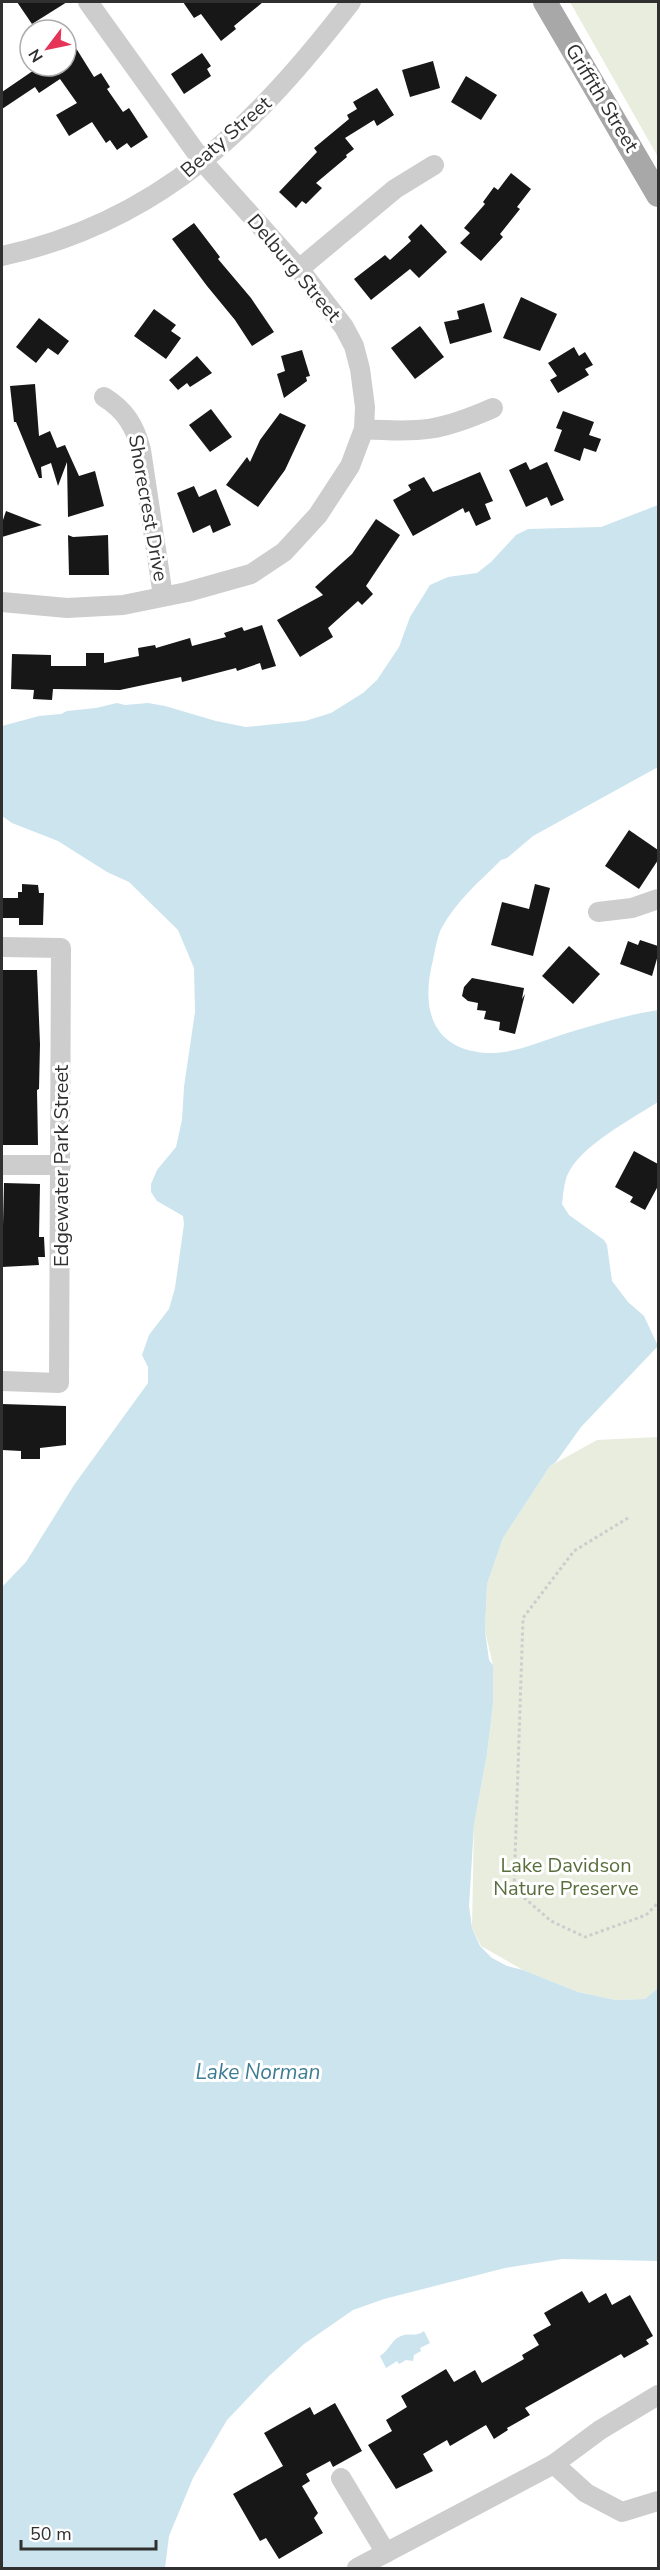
<svg xmlns="http://www.w3.org/2000/svg" width="660" height="2570" viewBox="0 0 660 2570" font-family="'Nunito Sans',sans-serif">
<style>
.green{fill:#e8edde}
.water{fill:#cbe4ed}
.building{fill:#171717}
.lines{fill:none;stroke-linecap:round;stroke-linejoin:round}
.path{stroke:#cdcdcd;stroke-width:3;stroke-dasharray:3 3;stroke-linecap:butt}
.minor{stroke:#cdcdcd;stroke-width:20}
.major{stroke:#a8a8a8;stroke-width:24}
.labels{text-anchor:middle;dominant-baseline:central;stroke-width:6;stroke-linejoin:round;paint-order:stroke}
.street-label{font-size:20px;fill:#303030;stroke:#fff}
.park-label{font-size:20px;fill:#596d3d;stroke:#fff}
.water-label{font-size:21px;font-style:italic;fill:#3d7d93;stroke:#fff}
</style>
<rect width="100%" height="100%" fill="#fff"/>
<g class="green">
<polygon points="570,2 658,2 658,157"/>
<polygon points="658,1437 658,1988 645,1999 614,2000 578,1992 523,1970 481,1946 472,1928 474,1825 487,1754 493,1704 493,1665 485,1631 487,1584 503,1538 550,1466 597,1440"/>
</g>
<g class="water">
<path d="M658 505V767L533 836 507 858 501 860C479 882 456 901 441 929 437 938 435 950 433 960 421 1006 430 1049 486 1053 512 1054 537 1043 561 1035 594 1025 625 1015 658 1010V1102C632 1119 579 1146 567 1176 564 1184 563 1195 562 1204L569 1215 604 1240 607 1245 612 1281 628 1302 644 1316 658 1346 581 1427 556 1462 550 1466 503 1538 487 1584 485 1631 489 1660 493 1665V1704L487 1754 474 1825 469 1906 472 1928 480 1946 492 1958 507 1966 523 1970 578 1992 615 2000 645 1999 658 1988V2261L562 2259 505 2268 384 2299 353 2310 304 2344 269 2376 227 2420 193 2478 169 2536 165 2568H2V1587L26 1562 74 1485 148 1383V1367L142 1355 149 1335 169 1309 175 1288 184 1224 183 1216 157 1201 151 1192V1184L157 1170 176 1147 182 1120 184 1087 195 1012 194 968 178 930 129 882 107 872 58 841 12 823 2 816V726L39 716 61 714 67 711 96 708 117 703 125 705 148 703 165 706 216 721 246 727 305 721 331 713 363 693 377 680 399 647 410 617 430 585 448 577 477 573 491 562 516 535 528 529 601 527Z"/>
<path d="M424 2331 430 2343 420 2348 421 2351 414 2355 413 2361 406 2360 399 2364 397 2361 386 2368 380 2356C389 2351 391 2340 401 2336 411 2332 414 2338 424 2331Z"/>
</g>
<g class="building">
<polygon points="17,2 67,2 32,24"/>
<polygon points="183,2 263,2 234,26 236,29 221,41 201,14 194,18"/>
<polygon points="66,32 94,77 101,73 110,87 107,89 123,112 129,108 148,137 131,148 127,143 117,150 110,140 106,143 92,122 69,136 56,115 77,103 60,79 39,93 35,87 2,109 2,92 40,66 66,66"/>
<polygon points="202,53 211,66 207,69 211,76 184,94 171,74"/>
<polygon points="433,61 440,88 410,97 402,70"/>
<polygon points="466,76 497,95 481,120 451,102"/>
<polygon points="377,88 394,115 377,126 374,120 345,138 354,149 346,155 347,157 316,183 322,188 306,204 302,201 296,208 279,192 317,152 314,148 349,119 347,115 357,109 353,102"/>
<polygon points="511,173 531,189 517,207 520,209 500,234 503,237 481,261 460,243 470,233 464,228 485,204 483,202 494,187 498,190"/>
<polygon points="194,223 220,257 218,259 251,298 274,332 252,346 235,320 207,286 172,239"/>
<polygon points="421,224 447,252 419,278 410,269 371,300 354,279 385,255 390,260 411,241 408,237"/>
<polygon points="521,297 557,314 540,351 503,338"/>
<polygon points="484,303 492,332 450,344 444,322 459,319 457,311"/>
<polygon points="154,309 176,325 171,331 181,338 166,359 134,336"/>
<polygon points="39,318 69,341 58,355 48,348 36,363 16,347"/>
<polygon points="420,326 444,357 415,379 391,348"/>
<polygon points="574,347 579,356 585,352 593,365 585,369 589,375 558,393 550,380 557,376 548,363"/>
<polygon points="302,350 310,376 306,377 307,381 284,398 277,374 285,371 281,356"/>
<polygon points="197,356 212,373 190,387 187,383 178,390 169,380"/>
<polygon points="35,384 39,436 50,431 57,448 65,445 79,476 95,471 104,506 68,517 67,462 58,486 51,463 41,467 42,478 39,478 16,422 14,422 10,386"/>
<polygon points="211,409 232,437 210,452 189,425"/>
<polygon points="563,411 594,422 589,435 601,439 596,452 584,448 580,461 554,451 562,430 556,428"/>
<polygon points="280,413 306,425 285,470 258,507 226,485 247,457 250,462 260,440"/>
<polygon points="526,462 530,470 547,462 564,500 551,506 547,497 526,507 509,470"/>
<polygon points="480,472 493,501 485,504 491,519 476,526 469,511 465,513 463,508 413,536 393,500 411,490 408,485 424,477 433,492"/>
<polygon points="194,486 199,497 216,489 231,525 213,533 210,525 193,533 177,493"/>
<polygon points="6,511 42,525 2,537 2,523"/>
<polygon points="376,519 400,535 366,586 373,594 362,605 358,601 328,628 333,637 300,657 277,620 323,595 315,587 352,554"/>
<polygon points="68,535 73,537 108,535 109,575 69,575"/>
<polygon points="262,625 276,666 262,670 260,663 237,671 236,668 182,682 181,677 120,690 53,689 52,700 33,699 34,690 11,689 12,654 51,655 51,666 86,666 86,653 104,653 104,663 139,656 138,648 155,645 156,648 190,638 192,646 226,637 224,633 242,627 244,631"/>
<polygon points="629,830 658,850 658,860 639,889 605,866"/>
<polygon points="22,884 38,885 39,893 44,893 43,925 19,925 19,918 2,918 2,898 18,898 18,892 22,892"/>
<polygon points="535,884 550,888 533,956 491,945 502,902 529,909"/>
<polygon points="640,940 658,946 658,955 652,976 620,964 628,941 638,945"/>
<polygon points="569,946 600,974 573,1004 542,976"/>
<polygon points="2,970 37,970 40,1044 39,1089 37,1090 38,1145 2,1145"/>
<polygon points="472,978 524,988 522,999 525,994 515,1034 499,1030 500,1022 484,1019 486,1011 477,1010 478,1003 468,1001 462,996 464,987"/>
<polygon points="634,1151 658,1164 658,1186 645,1210 630,1202 633,1197 615,1187"/>
<polygon points="4,1183 40,1184 39,1237 44,1237 45,1257 38,1257 39,1265 2,1267"/>
<polygon points="2,1404 66,1406 66,1445 40,1448 40,1459 21,1459 21,1451 2,1450"/>
<polygon points="582,2291 589,2303 606,2293 612,2305 630,2295 653,2336 646,2340 649,2344 624,2358 621,2354 525,2408 530,2415 507,2428 508,2430 494,2439 486,2425 450,2446 447,2440 423,2454 433,2471 396,2489 368,2445 392,2431 386,2420 407,2407 401,2396 446,2369 454,2382 475,2370 482,2383 524,2359 522,2355 539,2345 533,2335 551,2325 544,2313"/>
<polygon points="335,2403 362,2451 333,2467 330,2461 306,2474 310,2481 302,2486 318,2513 314,2518 323,2533 279,2559 266,2538 260,2541 233,2494 283,2466 264,2433 310,2407 314,2415"/>
</g>
<g class="lines">
<polyline class="path" points="628,1518 574,1551 523,1618 514,1889 551,1921 585,1937 646,1915 658,1903"/>
<g class="minor">
<path d="M2 256C160 222 256 125 351 2"/>
<polyline points="299,269 395,189 434,165"/>
<path d="M104 397C125 410 135 426 141 450L163 596"/>
<path d="M364 429C421 433 441 431 493 408"/>
<polyline points="2,602 67,608 123,605 187,592 251,574 284,552 318,515 350,466 364,429 365,407 360,369 354,346 344,327 299,269 203,162 88,2"/>
<polyline points="598,912 632,908 658,899"/>
<polyline points="2,947 61,948 59,1383 2,1381"/>
<polyline points="2,1165 61,1165"/>
<polyline points="554,2464 600,2430 658,2395"/>
<polyline points="341,2478 386,2553"/>
<polyline points="357,2568 554,2464 586,2493 622,2512 658,2501"/>
</g>
<polyline class="major" points="545,2 658,195"/>
</g>
<g class="labels">
<g class="street-label">
<text transform="translate(602 98) rotate(59)">Griffith Street</text>
<text transform="translate(226 137) rotate(-41)">Beaty Street</text>
<text transform="translate(294 268) rotate(50)">Delburg Street</text>
<text transform="translate(148 508) rotate(80)">Shorecrest Drive</text>
<text transform="translate(61 1166) rotate(-90)">Edgewater Park Street</text>
</g>
<g class="park-label">
<text x="566" y="1865">Lake Davidson<tspan x="566" dy="23">Nature Preserve</tspan></text>
</g>
<g class="water-label">
<text x="258" y="2072">Lake Norman</text>
</g>
</g>
<rect width="660" height="2570" fill="none" stroke="#303030" stroke-width="6"/>
<g transform="translate(48 48) rotate(238)"><circle r="28" fill="#ffffff" stroke="#acacac" stroke-width="1.5"/>
<path d="M0-4.5L10 22L0 15L-10 22Z" fill="#e63358"/>
<text y="-9" font-size="16" font-weight="bold" text-anchor="middle" fill="#303030">N</text>
</g>
<path d="M21 2540v9h135v-9" fill="none" stroke="#303030" stroke-width="3"/>
<text x="30" y="2540" font-size="18" fill="#303030" stroke="#ffffff" stroke-width="4.5" paint-order="stroke">50 m</text>
</svg>
